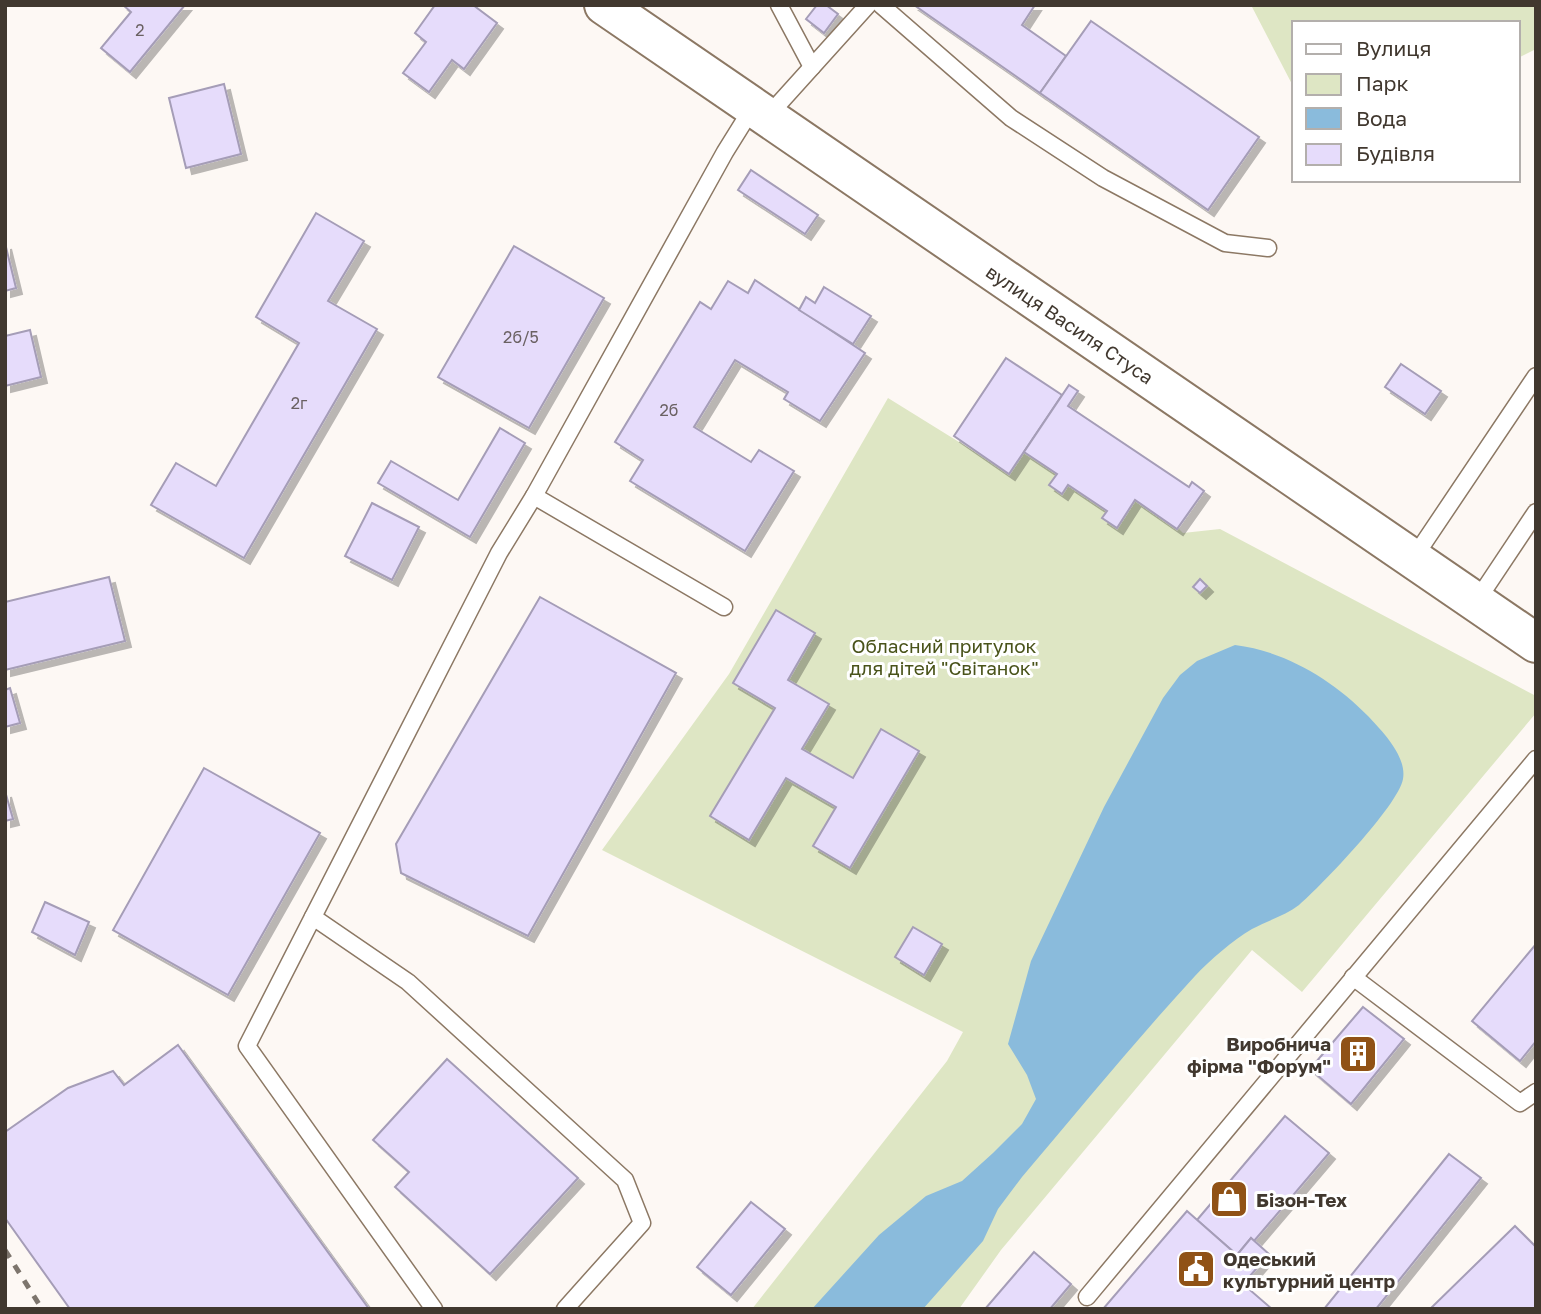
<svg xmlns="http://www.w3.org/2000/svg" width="1541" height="1314" viewBox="0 0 1541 1314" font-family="'Golos Text',sans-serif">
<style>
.green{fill:#dee6c4}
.water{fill:#8abbdc}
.building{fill:#e6dcfb;stroke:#a59db7;stroke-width:2;filter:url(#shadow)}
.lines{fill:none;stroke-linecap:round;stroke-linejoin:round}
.service-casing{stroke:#8c7864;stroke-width:19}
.primary-casing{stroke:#8c7864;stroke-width:42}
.service{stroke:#fff;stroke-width:16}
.primary{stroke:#fff;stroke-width:38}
.rail{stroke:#7d756d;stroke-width:5;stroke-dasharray:9 9;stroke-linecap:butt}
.labels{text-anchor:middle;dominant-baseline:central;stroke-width:6;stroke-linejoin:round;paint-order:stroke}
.number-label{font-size:16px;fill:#6a6162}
.street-label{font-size:19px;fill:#41382f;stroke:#fff}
.park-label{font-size:19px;fill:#49531a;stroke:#fff}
.poi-label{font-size:19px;font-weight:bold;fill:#41382f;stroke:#fff;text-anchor:start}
</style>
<defs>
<filter id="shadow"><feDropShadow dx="6" dy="6" stdDeviation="0" flood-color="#0004"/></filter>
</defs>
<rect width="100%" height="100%" fill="#fdf8f4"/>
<g class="green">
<polygon points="1251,5 1536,5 1536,49 1518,58 1518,23 1294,23 1294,88"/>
<polygon points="1069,385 1078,391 1069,406 1189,487 1192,482 1204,491 1178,528 1183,533 1220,529 1536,696 1536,713 1302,992 1252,950 1001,1250 959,1309 752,1309 947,1061 963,1032 602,850 729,674 888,398 1009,473"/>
</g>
<path class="water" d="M1235 645C1285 651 1333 680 1368 716 1382 731 1407 756 1403 779 1398 806 1321 886 1299 905 1286 915 1267 921 1252 929 1233 940 1210 960 1195 976 1135 1041 1079 1110 1022 1177L998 1209 983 1241 923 1309H812L879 1235 926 1196 962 1181 993 1153 1022 1124 1036 1099 1027 1075 1008 1044 1031 961 1104 807 1163 698 1180 675 1197 661Z"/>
<g class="building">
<polygon points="123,5 185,5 130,72 101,48 131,12"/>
<polygon points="435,5 473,5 497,23 464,69 452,60 429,92 403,73 426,42 415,33"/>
<polygon points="817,5 826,5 838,14 824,33 806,19"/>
<polygon points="914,5 1035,5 1022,25 1066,56 1040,93"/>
<polygon points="1091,21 1259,137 1208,210 1040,93"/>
<polygon points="224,84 241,154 186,168 169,98"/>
<polygon points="751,170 818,215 805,234 738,190"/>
<polygon points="316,213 364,241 328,301 377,329 244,558 151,505 176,463 216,486 299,343 256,317"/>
<polygon points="5,243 16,288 5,291"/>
<polygon points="514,246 604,298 529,428 438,377"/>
<polygon points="755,280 865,353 820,421 784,399 788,392 735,360 694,427 751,462 759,450 794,471 745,551 630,481 643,460 615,442 700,302 711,309 728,281 748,293"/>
<polygon points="824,287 871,316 853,344 799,310 806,297 815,303"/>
<polygon points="30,330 41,377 5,386 5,336"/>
<polygon points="1006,358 1062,395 1009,474 954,436"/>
<polygon points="1401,364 1441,391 1425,414 1385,387"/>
<polygon points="1069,385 1078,391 1068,406 1189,487 1192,482 1204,491 1177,529 1135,500 1117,528 1102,518 1107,511 1068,485 1062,494 1049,485 1057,474 1024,452"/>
<polygon points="500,428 525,443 470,537 378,483 391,461 458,500"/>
<polygon points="372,503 419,527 392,580 345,556"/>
<polygon points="109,577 125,641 5,670 5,602"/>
<polygon points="1200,579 1207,586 1200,593 1193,587"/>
<polygon points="540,597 676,673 528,936 401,873 396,844"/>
<polygon points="776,610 815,633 788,680 829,704 802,749 853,778 881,729 919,751 850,868 813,846 836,807 786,778 749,840 710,816 775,708 733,683"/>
<polygon points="10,688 20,723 5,727 5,690"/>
<polygon points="204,768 320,833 228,995 113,930"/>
<polygon points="5,791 13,819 5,821"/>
<polygon points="45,902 89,922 75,955 32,932"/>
<polygon points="913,927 942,944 924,975 895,957"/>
<polygon points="1536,944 1536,1041 1520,1061 1472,1021"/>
<polygon points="1363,1007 1404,1039 1351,1104 1310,1069"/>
<polygon points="178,1045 369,1309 70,1309 5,1218 5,1132 68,1088 113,1071 124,1085"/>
<polygon points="447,1059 578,1178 490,1274 395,1187 409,1172 373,1140"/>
<polygon points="1285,1116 1329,1153 1254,1241 1251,1238 1237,1255 1197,1220"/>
<polygon points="1449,1154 1481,1178 1376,1309 1324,1309"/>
<polygon points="751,1202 785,1229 731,1295 697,1267"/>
<polygon points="1187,1211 1237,1255 1251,1238 1269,1254 1243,1284 1272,1309 1103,1309"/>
<polygon points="1515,1226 1536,1247 1536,1309 1430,1309"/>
<polygon points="1034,1252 1071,1284 1050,1309 985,1309"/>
</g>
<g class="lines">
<defs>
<g id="service">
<polyline points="779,5 812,67"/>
<polyline points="881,5 1011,118 1103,178 1225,243 1268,248"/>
<polyline points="767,117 868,5"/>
<polyline points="534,496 724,607"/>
<polyline points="1413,559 1536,376"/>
<polyline points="1476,602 1536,512"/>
<polyline points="313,917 408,982 625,1180 642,1223 565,1309"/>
<polyline points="1353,977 1520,1103 1536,1092"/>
<polyline points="1087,1297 1536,759"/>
<polyline points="434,1309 247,1046 499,553 534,496 725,152 753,107"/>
</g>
<polyline id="primary" points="604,5 1536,643"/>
</defs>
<use href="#service" class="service-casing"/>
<use href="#primary" class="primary-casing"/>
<use href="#service" class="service"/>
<use href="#primary" class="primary"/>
<polyline class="rail" points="5,1250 42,1309"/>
</g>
<defs>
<symbol id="building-square" viewBox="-11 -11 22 22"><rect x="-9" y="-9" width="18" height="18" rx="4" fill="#905216" stroke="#fff"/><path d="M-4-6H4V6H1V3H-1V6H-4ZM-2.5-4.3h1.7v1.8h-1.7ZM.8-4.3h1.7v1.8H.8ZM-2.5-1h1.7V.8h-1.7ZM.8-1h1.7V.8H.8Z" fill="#fff"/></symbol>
<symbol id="shop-square" viewBox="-11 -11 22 22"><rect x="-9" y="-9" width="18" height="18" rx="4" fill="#905216" stroke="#fff"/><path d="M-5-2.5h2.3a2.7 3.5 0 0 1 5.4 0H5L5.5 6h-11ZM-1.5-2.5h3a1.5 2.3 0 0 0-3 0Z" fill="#fff"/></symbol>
<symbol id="civic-square" viewBox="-11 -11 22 22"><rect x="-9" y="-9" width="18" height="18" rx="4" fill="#905216" stroke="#fff"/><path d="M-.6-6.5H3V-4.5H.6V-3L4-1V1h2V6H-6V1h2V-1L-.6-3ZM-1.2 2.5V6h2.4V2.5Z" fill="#fff"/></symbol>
</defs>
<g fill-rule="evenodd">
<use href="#building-square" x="1336" y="1032" width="44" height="44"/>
<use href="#shop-square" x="1207" y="1177" width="44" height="44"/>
<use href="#civic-square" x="1174" y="1247" width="44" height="44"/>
</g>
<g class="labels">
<g class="number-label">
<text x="140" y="30">2</text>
<text x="521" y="337">2б/5</text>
<text x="299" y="403">2г</text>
<text x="669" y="410">2б</text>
</g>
<g class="street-label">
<text transform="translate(1070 324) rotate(34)">вулиця Василя Стуса</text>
</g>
<g class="park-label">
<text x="944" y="645">Обласний притулок<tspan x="944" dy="22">для дітей "Світанок"</tspan></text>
</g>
<g class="poi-label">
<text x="1331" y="1043" text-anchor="end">Виробнича<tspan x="1331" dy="22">фірма "Форум"</tspan></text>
<text x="1256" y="1199">Бізон-Тех</text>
<text x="1223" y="1258">Одеський<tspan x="1223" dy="22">культурний центр</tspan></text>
</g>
</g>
<rect width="1541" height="1314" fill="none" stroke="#41382f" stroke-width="14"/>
<rect x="1292" y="21" width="228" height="161" fill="#ffffff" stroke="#b3afac" stroke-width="2"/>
<rect x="1306" y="44" width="35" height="10" fill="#ffffff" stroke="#b3afac" stroke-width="2"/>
<text x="1356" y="56" font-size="21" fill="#41382f">Вулиця</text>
<rect x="1306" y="74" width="35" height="21" fill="#dee6c4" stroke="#b3afac" stroke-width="2"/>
<text x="1356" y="91" font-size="21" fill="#41382f">Парк</text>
<rect x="1306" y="108" width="35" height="21" fill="#8abbdc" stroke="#b3afac" stroke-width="2"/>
<text x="1356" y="126" font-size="21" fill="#41382f">Вода</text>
<rect x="1306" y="144" width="35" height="21" fill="#e6dcfb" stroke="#b3afac" stroke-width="2"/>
<text x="1356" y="161" font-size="21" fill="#41382f">Будівля</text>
</svg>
